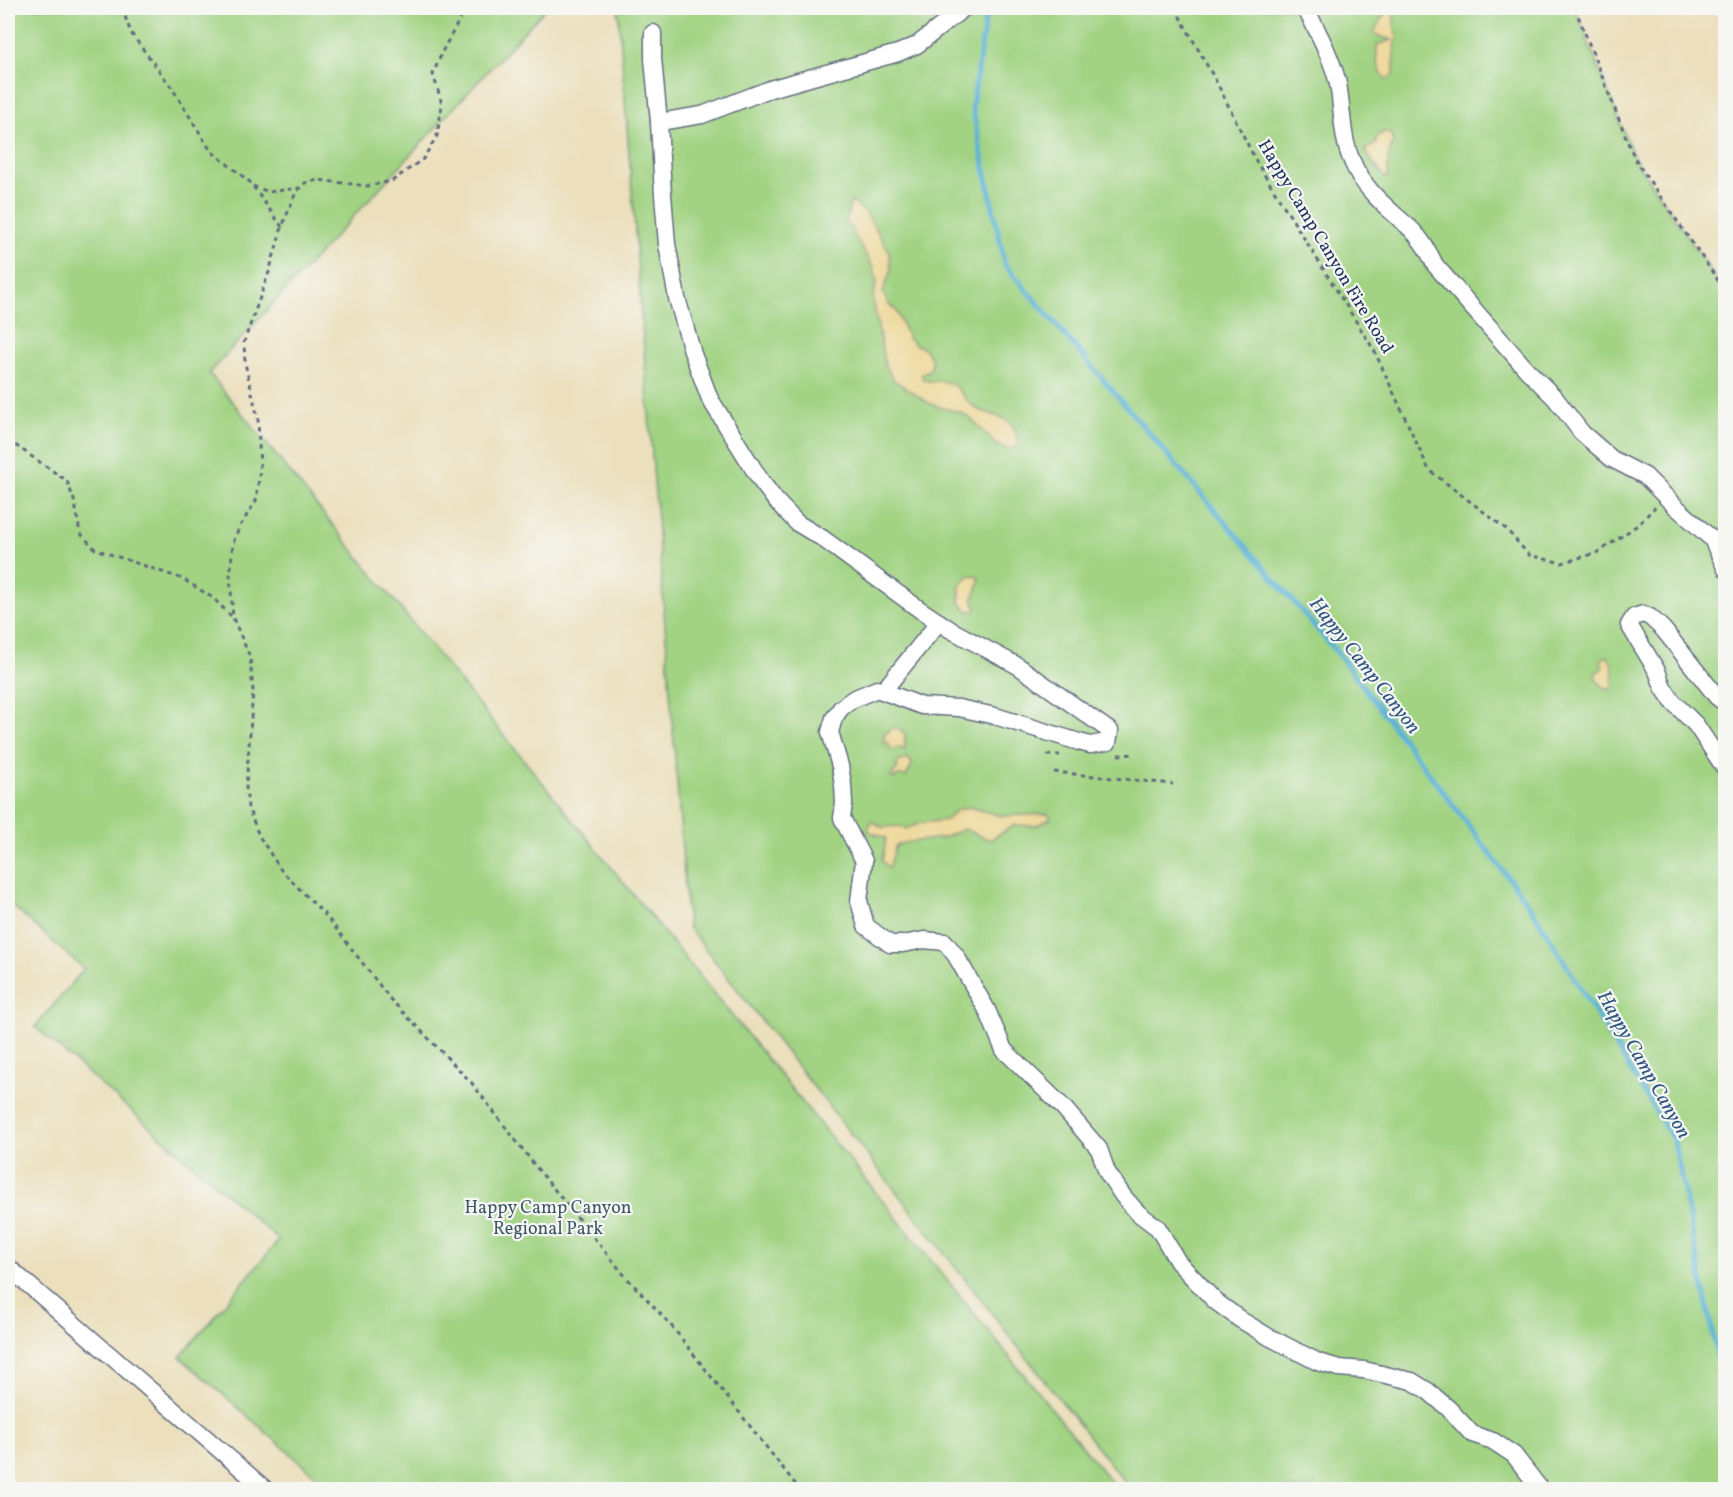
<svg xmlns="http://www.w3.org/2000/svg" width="1733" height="1497" viewBox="0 0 1733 1497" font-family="Vollkorn,serif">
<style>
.green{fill:#a1d383;stroke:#5e8170;stroke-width:1.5}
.sand{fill:#eeda9e;stroke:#84847e;stroke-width:1.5}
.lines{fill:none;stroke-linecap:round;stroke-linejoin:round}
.stream{stroke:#5bb2d8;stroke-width:5}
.minor-casing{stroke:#646d7f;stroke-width:19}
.path{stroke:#646d7f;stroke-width:3;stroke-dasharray:4.5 4.5;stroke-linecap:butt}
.minor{stroke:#fff;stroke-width:16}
.labels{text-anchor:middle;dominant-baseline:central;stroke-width:4.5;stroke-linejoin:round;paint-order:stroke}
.street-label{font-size:18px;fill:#1b2f5e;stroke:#f6f6f2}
.park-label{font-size:18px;fill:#3c5867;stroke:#f6f6f2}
.water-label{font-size:20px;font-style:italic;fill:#2e5683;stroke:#f6f6f2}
</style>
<rect width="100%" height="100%" fill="#f6f6f2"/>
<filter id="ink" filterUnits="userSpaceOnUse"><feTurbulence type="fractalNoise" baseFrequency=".0167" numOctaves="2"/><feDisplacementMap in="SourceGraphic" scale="12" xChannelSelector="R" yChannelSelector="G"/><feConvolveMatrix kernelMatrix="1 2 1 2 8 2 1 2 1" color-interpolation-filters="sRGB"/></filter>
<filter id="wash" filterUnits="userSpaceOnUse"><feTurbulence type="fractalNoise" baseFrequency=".008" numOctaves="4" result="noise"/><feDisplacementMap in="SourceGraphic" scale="24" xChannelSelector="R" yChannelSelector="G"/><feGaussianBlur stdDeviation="1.35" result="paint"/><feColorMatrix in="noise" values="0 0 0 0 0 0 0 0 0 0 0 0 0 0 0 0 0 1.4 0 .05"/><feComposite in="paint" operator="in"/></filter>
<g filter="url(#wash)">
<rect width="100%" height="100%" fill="#ebdfbc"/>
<g class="green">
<polygon points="8,8 546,8 209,373 1117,1489 331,1489 180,1357 279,1240 35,1027 84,969 8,902"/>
<polygon points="618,8 1575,8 1631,150 1638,164 1725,292 1725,1489 1130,1489 688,927"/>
</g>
<g class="sand">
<path d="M1386 11 1394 12V25L1397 37 1394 53V74L1386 80C1378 71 1376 57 1377 45L1392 40 1376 35 1374 32Z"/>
<polygon points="1386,132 1391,135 1393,141 1388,158 1388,177 1385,178 1371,160 1365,150 1376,144 1376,138 1382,133"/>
<path d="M851 201 866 213 889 251 891 269 883 293 889 305 896 310 908 338 916 345 924 348 932 360 931 369 922 374 923 380C932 383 938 380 946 382 959 384 963 400 974 407 986 415 1002 414 1012 425 1016 430 1017 438 1019 443L1012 449 998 446 969 417 960 412 942 408 927 402 894 380 885 366 873 299 877 280 873 267 846 220Z"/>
<polygon points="975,575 979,577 979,584 973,598 976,608 975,611 968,611 960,603 960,586 968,576"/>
<path d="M1604 657H1608C1614 664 1615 682 1611 690L1602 686 1595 678 1597 671 1603 669 1601 661Z"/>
<polygon points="891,728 898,728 905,734 905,750 897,747 891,750 888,743 882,743 885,737 883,733 889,732"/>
<polygon points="908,758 912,764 906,777 901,775 893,779 891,777 898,767 896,766 898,762"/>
<path d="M968 807 1002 816 1048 814 1050 816V819L1036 826 1015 825 990 840 964 829C957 831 951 835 945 837 929 841 911 840 896 845L889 868 882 861 886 838 868 831 871 821 882 827 901 826 905 829 921 823 946 820 957 810Z"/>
</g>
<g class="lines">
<polyline class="stream" points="987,8 972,107 1005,265 1340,656 1532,909 1674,1141 1718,1360 1726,1366"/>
</g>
</g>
<g filter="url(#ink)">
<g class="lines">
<defs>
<g id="minor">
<path d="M1305 8C1318 31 1332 58 1338 84 1343 110 1341 137 1352 161 1364 191 1389 209 1412 230 1422 240 1429 252 1435 265L1527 370 1555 398 1582 433 1612 459 1645 476 1675 506 1712 539 1726 569"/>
<polyline points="653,33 653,59 659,122 663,195 667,244 677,298 693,354 710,399 761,481 776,501 797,523 822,538 919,609 951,630 1018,666 1110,731 1108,742 1090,745 1079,742 995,716 959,708 922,706 877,689 853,699 841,708 834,718 830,732 840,766 843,785 844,803 842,818 864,861 859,901 866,926 890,944 903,944 924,940 945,942 956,956 987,1010 1004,1050 1063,1107 1099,1149 1107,1172 1123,1196 1138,1213 1158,1228 1178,1262 1215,1301 1241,1320 1269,1337 1318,1362 1339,1368 1364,1370 1412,1381 1428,1391 1448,1408 1472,1434 1493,1441 1514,1455 1541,1490"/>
<polyline points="659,122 702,115 770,89 898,53 917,45 964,8"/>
<polyline points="883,691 939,622"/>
<polyline points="1726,704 1717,697 1663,629 1650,617 1643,614 1634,617 1629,625 1657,671 1663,687 1673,702 1696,725 1726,770"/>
<polyline points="8,1267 266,1490"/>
</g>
</defs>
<use href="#minor" class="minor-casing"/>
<g class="path">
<polyline points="122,8 131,33 172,88 211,151 250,182 282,227"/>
<polyline points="466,8 444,48 433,74 442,104 437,136 423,159 392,181 368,186 318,180 305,183 296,192 282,227 269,272 244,342 245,363 258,419 260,469 256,501 240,526 233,543 230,576 233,618 250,657 253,691 246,787 248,807 259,836 281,870 327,917 391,1000 471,1082 536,1167 626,1277 670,1324 800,1490"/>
<polyline points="1175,8 1217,83 1257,163 1374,350 1429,470 1506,529 1529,555 1562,563 1599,552 1639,524 1655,507"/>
<polyline points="1575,8 1631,150 1638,164 1726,292"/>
<polyline points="253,186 269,192 299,188"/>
<polyline points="8,440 67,481 75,503 80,533 95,549 183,579 213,598 232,617"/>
<polyline points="1047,755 1060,755"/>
<polyline points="1118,755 1135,754"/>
<polyline points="1054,772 1173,784"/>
</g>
<use href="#minor" class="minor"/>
</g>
</g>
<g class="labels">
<g class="street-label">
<text transform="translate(1325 247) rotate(59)">Happy Camp Canyon Fire Road</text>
</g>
<g class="park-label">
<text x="548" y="1208">Happy Camp Canyon<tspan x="548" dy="21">Regional Park</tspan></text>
</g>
<g class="water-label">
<text transform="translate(1364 666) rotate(52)">Happy Camp Canyon</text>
<text transform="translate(1643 1065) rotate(60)">Happy Camp Canyon</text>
</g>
</g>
<rect width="1733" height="1497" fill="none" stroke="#f6f6f2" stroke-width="30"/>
</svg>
